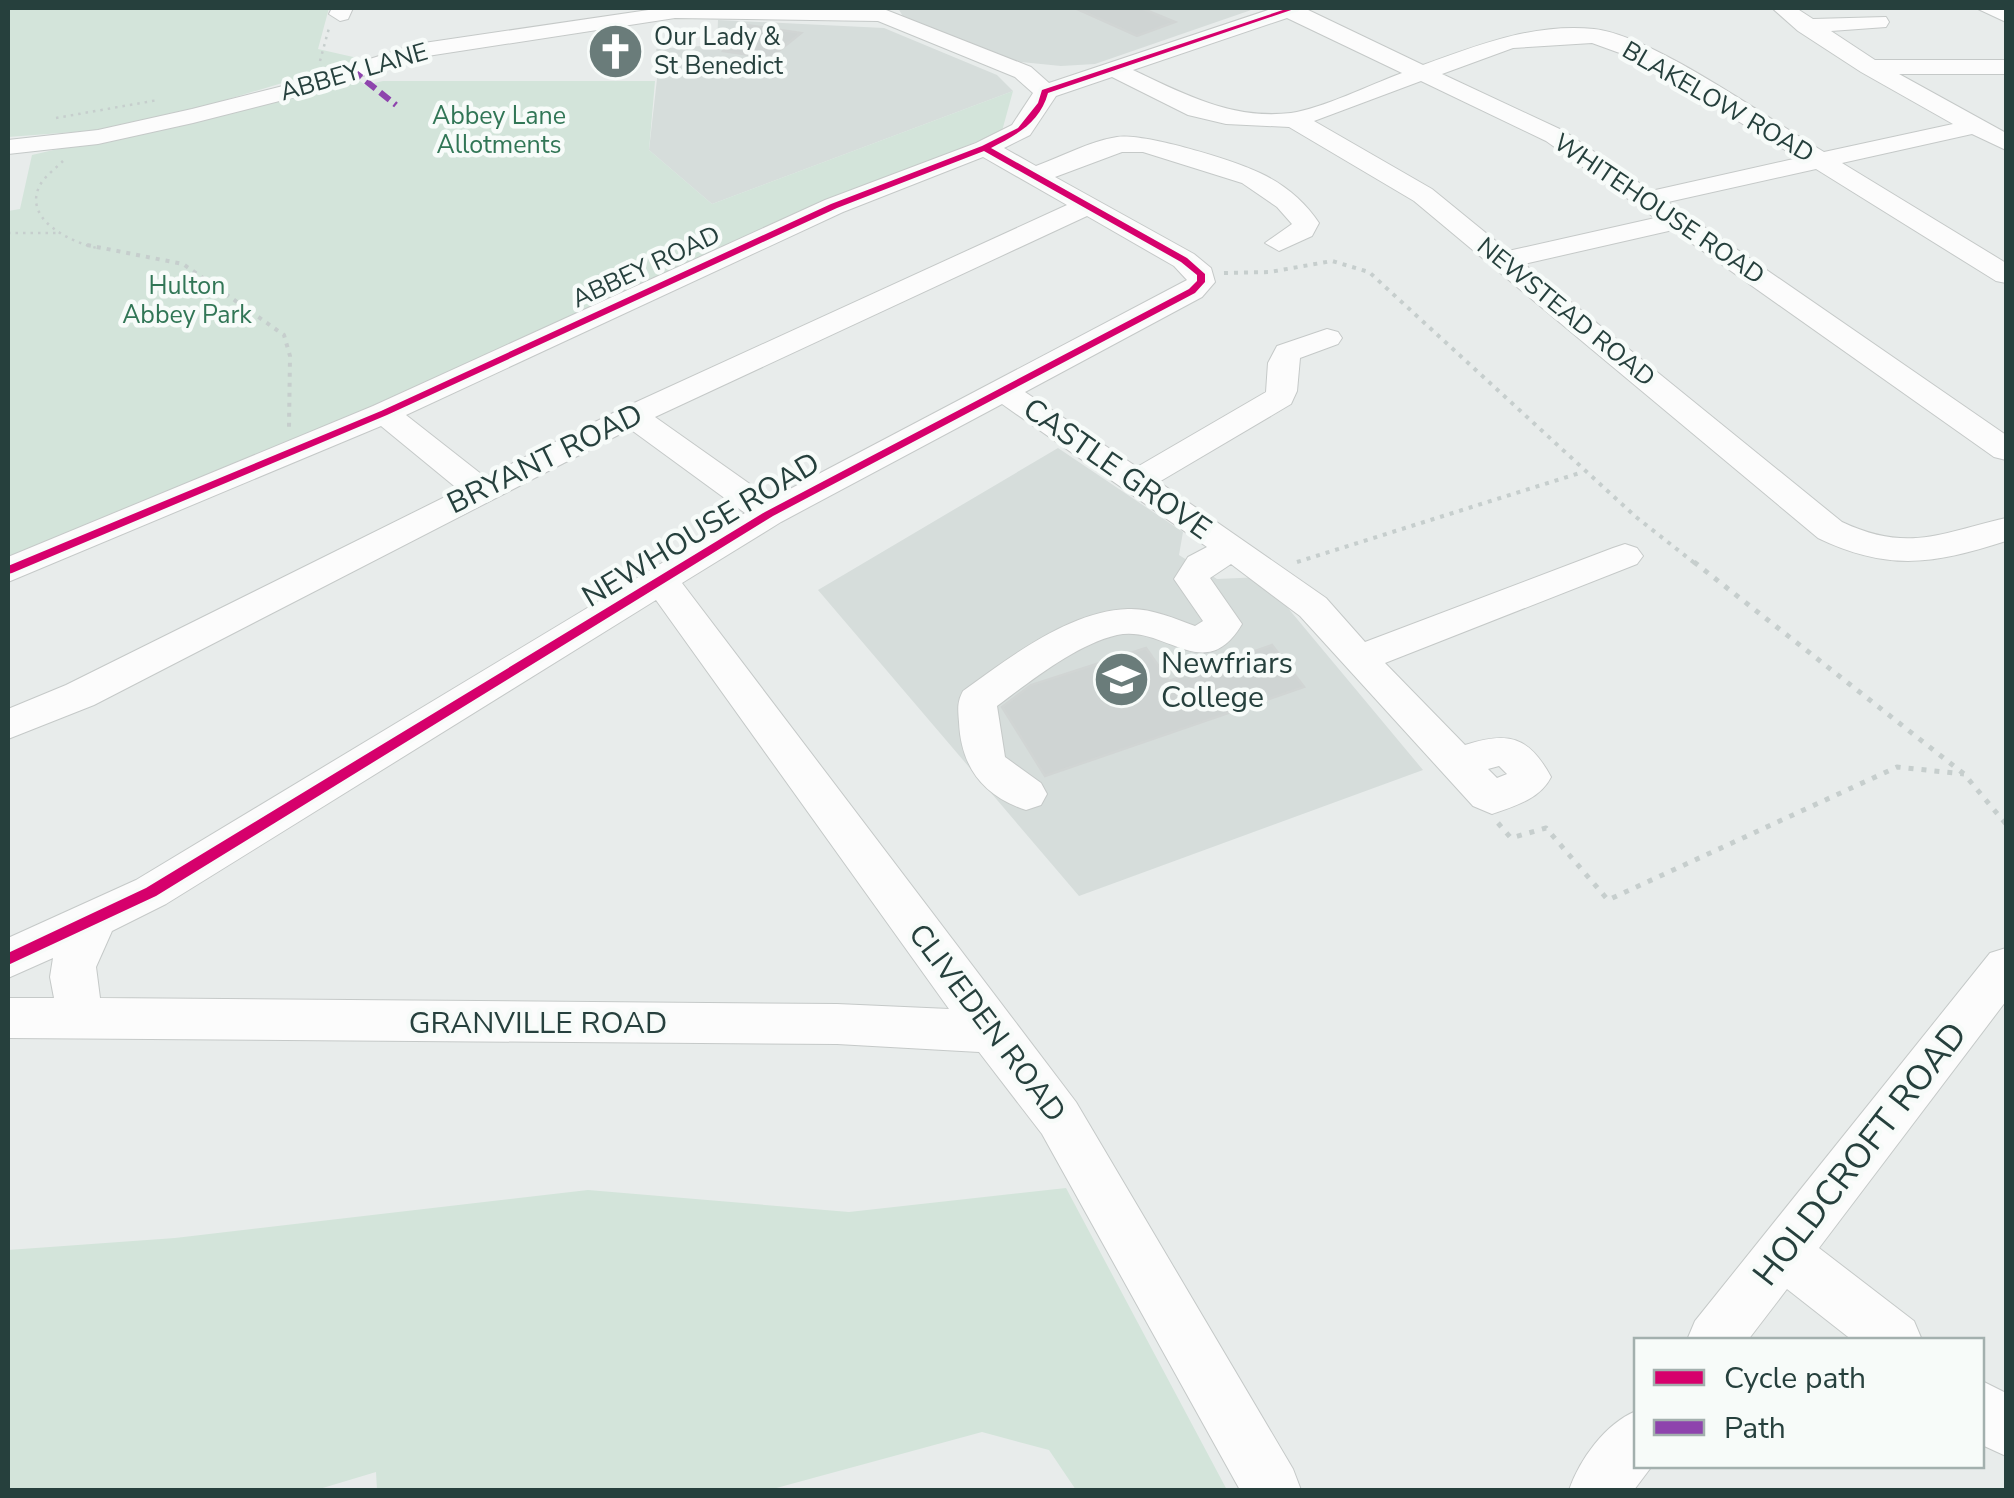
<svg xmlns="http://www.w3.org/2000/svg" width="2014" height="1498" viewBox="0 0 2014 1498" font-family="'Nunito Sans',sans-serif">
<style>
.built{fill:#d6dddb}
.green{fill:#d3e4da}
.building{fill:#cfd4d3;stroke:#d1d5d4;stroke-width:2.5}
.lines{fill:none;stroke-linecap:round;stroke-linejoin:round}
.minor-casing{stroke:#c5c9c8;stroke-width:2}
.path-far2{stroke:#c6cecd;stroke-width:2.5;stroke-dasharray:2.5 5;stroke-linecap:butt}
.path-far1{stroke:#c6cecd;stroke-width:4;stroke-dasharray:4 6;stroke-linecap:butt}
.path{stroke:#c6cecd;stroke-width:5;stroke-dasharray:5 8;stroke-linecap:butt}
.minor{fill:#fcfcfc;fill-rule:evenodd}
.quiet{stroke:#8e44ad;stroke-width:6;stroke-dasharray:12 6;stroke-linecap:butt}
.cycleway-casing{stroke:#f7fbf9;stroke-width:7}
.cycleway{fill:#d6006c;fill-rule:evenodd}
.labels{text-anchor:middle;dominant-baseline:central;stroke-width:9;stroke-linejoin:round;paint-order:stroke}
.far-poi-label{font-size:25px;fill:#26403d;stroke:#f7fbf9;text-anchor:start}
.far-street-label{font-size:25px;fill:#26403d;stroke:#f7fbf9}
.far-park-label{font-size:25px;fill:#317656;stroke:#f7fbf9}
.street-label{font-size:30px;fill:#26403d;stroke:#f7fbf9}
.poi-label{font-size:30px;fill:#26403d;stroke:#f7fbf9;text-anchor:start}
.near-street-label{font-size:35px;fill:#26403d;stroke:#f7fbf9}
</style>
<rect width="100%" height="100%" fill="#e8eceb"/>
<g class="built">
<polygon points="898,8 1257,8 1095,64 1061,66 1002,60 905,20"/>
<polygon points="718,20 884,28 997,75 1013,91 712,204 649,150 659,61 656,49 717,45"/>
<polygon points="1058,448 1183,532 1179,555 1217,579 1262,577 1423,770 1079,896 818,590"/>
</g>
<g class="green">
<polygon points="8,8 329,8 318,49 362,59 199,108 101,130 8,137"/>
<polygon points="351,74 365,85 383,81 655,81 649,150 712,204 1013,91 1002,131 829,203 109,523 8,564 8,211 20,209 32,155 295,94"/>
<polygon points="1066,1188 1227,1490 1076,1490 1049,1450 982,1432 769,1490 377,1490 376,1472 316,1490 8,1490 8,1250 175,1238 588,1190 849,1212"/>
</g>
<g class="building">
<polygon points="1075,8 1141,8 1175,22 1137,36"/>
<polygon points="746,25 801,33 770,58 723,51 731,35"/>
<polygon points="621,34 635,61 608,65 593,38"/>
<polygon points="1272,645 1304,687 1045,776 1002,707 1031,685 1146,648 1169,681"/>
</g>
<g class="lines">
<defs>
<g id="minor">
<polygon points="332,8 353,8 348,19 340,21 329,14"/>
<path d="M662 8H881L1031 67 1049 83 1274 8H1304L1423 65C1478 45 1534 23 1594 29 1652 35 1770 120 1824 152L1953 124 1861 72 1798 31 1772 8H1796L1813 19 1886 17 1889 22 1886 27 1831 31 1875 60H2006V74H1899L2006 133V150L1972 134 1842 163 2006 263V283L1996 281 1816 169 1668 202 2006 435V460L1994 457 1673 230 1524 264 1842 522C1908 553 1941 533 2006 518V541C1934 564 1889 572 1818 538L1414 201 1289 127 1226 124 1188 115 1112 77 1056 96 1030 135 1004 148 1036 166C1061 157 1090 141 1117 137 1145 133 1233 160 1260 173 1284 184 1305 202 1319 223L1312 236 1279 251 1265 243 1292 224 1277 207 1242 183 1143 152H1122L1055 177 1194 254 1211 268 1215 282 1202 297 1025 392 1137 467 1266 392 1268 363 1277 346 1327 329 1338 332 1342 338 1338 344 1300 358 1297 391 1291 404 1159 482 1326 598 1365 642 1613 548 1625 544 1637 548 1643 556 1637 564 1385 663 1465 745C1508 731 1529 736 1551 777 1540 799 1515 806 1492 814L1473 806 1300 616 1231 564 1210 578 1242 624C1205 687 1165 624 1117 635 1075 645 1031 681 997 706L1005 757 1041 783 1047 794 1041 805 1026 810C983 796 961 767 959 722 958 709 957 702 963 691 1009 658 1069 611 1128 609 1150 608 1174 618 1195 626L1203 621 1174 579 1188 557 1207 547 1002 404 781 522 682 583 1076 1102 1293 1469 1301 1490H1240L1042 1134 979 1052 837 1044 8 1038V998H54L50 977 53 958 8 978V938L136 880 745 513 630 429 94 705 8 739V709L66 685 459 490 381 426 8 582V557L373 406 825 200 976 143 1012 125 1033 93 1015 77 878 21 675 18 421 57 307 94 193 123 98 144 8 154V140L98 130 192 109 291 84 417 44ZM1287 18 1402 73C1372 84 1321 109 1291 113 1232 120 1184 94 1133 70ZM1592 43 1639 60 1798 158 1651 191 1564 131 1442 74 1513 48ZM1421 81 1546 141 1655 218 1508 251 1432 189 1314 121ZM983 157 1067 205 621 409 485 477 406 415 843 212ZM1087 216 1174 266 1187 280 771 499 655 417ZM656 600 949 1009 837 1004 100 998 96 967 112 931 166 904ZM1499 766 1507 774 1497 778 1488 769Z"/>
<polygon points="1976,8 2006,8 2006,22"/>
<polygon points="2006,948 2006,1001 1819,1248 1914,1321 1922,1340 1852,1340 1787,1289 1748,1340 1687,1340 1695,1321 1990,953"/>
<polygon points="1982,1381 2006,1393 2006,1456 1982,1445"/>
<path d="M1636 1411V1466H1652L1634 1490H1569C1580 1459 1605 1424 1636 1411Z"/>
</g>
</defs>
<use href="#minor" class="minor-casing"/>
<g class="path-far2">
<polyline points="320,61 329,28"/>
<polyline points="56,118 158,100"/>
<path d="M63 161C56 168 45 176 40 185 22 219 70 242 97 248"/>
<polyline points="8,233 58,233"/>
</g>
<g class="path-far1">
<polyline points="87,245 183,264 284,335 290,356 289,428"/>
<polyline points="1224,273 1270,272 1332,261 1369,272 1636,517 1697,565"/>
<polyline points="1297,562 1583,472"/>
</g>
<g class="path">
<polyline points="1694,562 1964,774 2006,824"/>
<polyline points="1498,823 1511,838 1546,828 1608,900 1897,767 1964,774"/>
</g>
<use href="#minor" class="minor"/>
<polyline class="quiet" points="352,70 396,105"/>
<defs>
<path id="cycleway" d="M1289 8H1297L1048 93C1040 123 1016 135 991 148L1187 258 1205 274V282L1195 293 773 516 156 896 8 965V953L146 888 765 512 1189 289 1197 281V275L1181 262 984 151 837 208 387 415 12 573 8 574V566L381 411 831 204 982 146 1018 128 1038 103 1042 90Z"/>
</defs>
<use href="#cycleway" class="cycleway-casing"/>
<use href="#cycleway" class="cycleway"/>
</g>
<defs>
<symbol id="church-disc" viewBox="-11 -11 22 22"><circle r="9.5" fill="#6a7c7a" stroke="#f7fbf9"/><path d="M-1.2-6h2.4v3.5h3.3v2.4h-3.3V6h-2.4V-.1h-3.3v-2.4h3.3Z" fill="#fff"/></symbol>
<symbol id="university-disc" viewBox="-11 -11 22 22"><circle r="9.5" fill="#6a7c7a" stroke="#f7fbf9"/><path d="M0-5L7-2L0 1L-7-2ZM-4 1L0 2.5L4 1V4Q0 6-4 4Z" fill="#fff"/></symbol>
</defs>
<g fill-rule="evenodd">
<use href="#church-disc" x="584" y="20" width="63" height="63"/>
<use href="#university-disc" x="1090" y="648" width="63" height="63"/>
</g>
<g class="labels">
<g class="far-poi-label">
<text x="654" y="37">Our Lady &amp;<tspan x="654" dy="29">St Benedict</tspan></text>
</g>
<g class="far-street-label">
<text transform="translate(354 72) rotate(-16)">ABBEY LANE</text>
<text transform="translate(1718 102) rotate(30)">BLAKELOW ROAD</text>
<text transform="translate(1659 209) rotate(34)">WHITEHOUSE ROAD</text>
<text transform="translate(646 267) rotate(-25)">ABBEY ROAD</text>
<text transform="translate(1566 312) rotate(39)">NEWSTEAD ROAD</text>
</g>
<g class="far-park-label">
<text x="499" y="116">Abbey Lane<tspan x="499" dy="29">Allotments</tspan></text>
<text x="187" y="286">Hulton<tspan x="187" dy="29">Abbey Park</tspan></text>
</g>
<g class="street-label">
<text transform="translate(545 459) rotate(-26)">BRYANT ROAD</text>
<text transform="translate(1117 469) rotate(35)">CASTLE GROVE</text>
<text transform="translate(701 530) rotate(-31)">NEWHOUSE ROAD</text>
<text x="538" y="1023">GRANVILLE ROAD</text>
<text transform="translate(987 1023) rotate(53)">CLIVEDEN ROAD</text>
</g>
<g class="poi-label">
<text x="1161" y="663">Newfriars<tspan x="1161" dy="34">College</tspan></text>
</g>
<g class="near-street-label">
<text transform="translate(1860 1154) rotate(-52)">HOLDCROFT ROAD</text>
</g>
</g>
<rect width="2014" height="1498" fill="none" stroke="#26403d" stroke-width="20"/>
<rect x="1634" y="1338" width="350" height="130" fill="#f7fbf9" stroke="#a3b0ae" stroke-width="2.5"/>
<rect x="1654" y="1370" width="50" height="15" fill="#d6006c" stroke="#a3b0ae" stroke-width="2.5"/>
<text x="1724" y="1388" font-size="30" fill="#26403d">Cycle path</text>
<rect x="1654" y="1420" width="50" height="15" fill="#8e44ad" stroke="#a3b0ae" stroke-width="2.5"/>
<text x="1724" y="1438" font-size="30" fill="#26403d">Path</text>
</svg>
